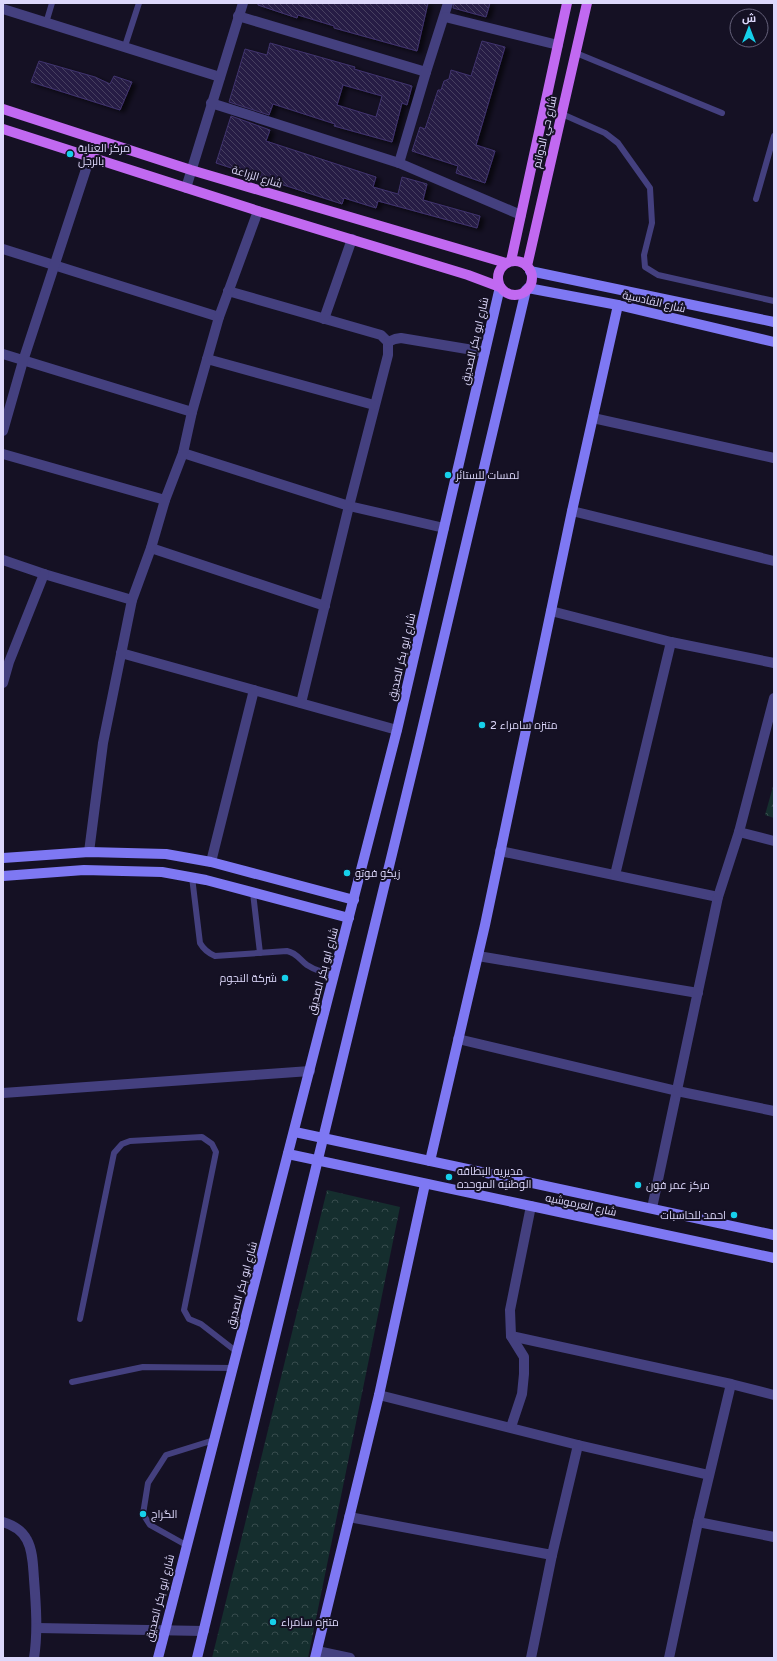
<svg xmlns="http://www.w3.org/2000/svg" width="777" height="1661" viewBox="0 0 777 1661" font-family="'Varela Round',Cairo,sans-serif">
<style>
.forest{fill:url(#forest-crowns)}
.building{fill:url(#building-back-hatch);stroke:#40336e;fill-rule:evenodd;filter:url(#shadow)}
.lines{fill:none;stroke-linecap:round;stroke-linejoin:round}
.lane{stroke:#44407f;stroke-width:6}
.street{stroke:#44407f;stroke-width:10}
.secondary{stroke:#7e78f3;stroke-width:10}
.primary{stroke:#c169f1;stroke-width:10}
.poi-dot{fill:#16d0ea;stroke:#151124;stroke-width:1.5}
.labels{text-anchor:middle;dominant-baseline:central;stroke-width:4;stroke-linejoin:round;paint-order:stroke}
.street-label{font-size:11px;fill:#ddd8fb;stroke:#151124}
.poi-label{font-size:11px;fill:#ddd8fb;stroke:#151124;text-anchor:start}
</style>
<defs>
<pattern id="forest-crowns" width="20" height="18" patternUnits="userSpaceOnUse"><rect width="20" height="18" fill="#152e2e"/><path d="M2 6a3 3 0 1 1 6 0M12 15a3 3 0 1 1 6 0" fill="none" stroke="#374c4d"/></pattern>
<pattern id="building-back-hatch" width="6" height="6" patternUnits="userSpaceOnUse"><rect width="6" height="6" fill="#271f44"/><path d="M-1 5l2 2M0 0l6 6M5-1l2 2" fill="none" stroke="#463f60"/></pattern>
<filter id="shadow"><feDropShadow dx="4.5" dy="2.5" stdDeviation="2" flood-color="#0009"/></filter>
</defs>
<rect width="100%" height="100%" fill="#151124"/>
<g class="forest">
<polygon points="774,783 774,818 765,815"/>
<polygon points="327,1190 400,1207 308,1658 212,1658"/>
</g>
<g class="building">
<polygon points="258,3 428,3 417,51 334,28 334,26 298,15 297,18 258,5"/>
<polygon points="454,3 490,3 486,17 453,8"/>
<polygon points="482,41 505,47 476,145 495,151 485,183 456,173 458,166 412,151 420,127 425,129 438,90 441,90 444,81 449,79 451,70 471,76"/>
<path d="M270 43 355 67 354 69 412 86 407 105 402 103 392 142 334 126 335 124 273 104 269 115 229 102 245 49 267 55ZM343 85 382 96 376 117 337 105Z"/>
<polygon points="39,61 95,77 110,84 114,76 132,82 120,110 31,82"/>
<polygon points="231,116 270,130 266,141 376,177 373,187 398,194 402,177 427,184 423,200 480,216 477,228 378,201 376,208 344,198 342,204 216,163"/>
</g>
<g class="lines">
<g class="lane">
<polyline points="46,23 52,3"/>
<polyline points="125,46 139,3"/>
<polyline points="576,53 722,113"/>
<polyline points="562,114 605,133 618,143 650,188 652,223 644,255 645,267 658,275 774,301"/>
<polyline points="756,199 774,136"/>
<path d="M192 877 200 943C204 950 208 953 215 956L287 951C297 953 300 960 307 965 316 971 325 973 335 974"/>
<polyline points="253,893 260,953"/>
<polyline points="80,1319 114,1153 122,1144 130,1141 202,1137 212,1144 216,1152 184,1310 189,1319 201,1324 237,1352"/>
<polyline points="72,1382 143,1367 233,1368"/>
<polyline points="186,1545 150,1525 143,1514 148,1483 166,1455 214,1440"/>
</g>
<g class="street">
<polyline points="3,9 220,77"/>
<polyline points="238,16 426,72 448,3"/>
<polyline points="445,17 558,45"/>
<polyline points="211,103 399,163 521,215"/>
<polyline points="399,163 426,72"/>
<polyline points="186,188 243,3"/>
<polyline points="3,249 219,317"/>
<polyline points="228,291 381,335 388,342 388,355 349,506 301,703"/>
<polyline points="324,319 352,239"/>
<polyline points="388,342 395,339 401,338 485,352"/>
<polyline points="3,354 192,412"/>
<polyline points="207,359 374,405"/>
<polyline points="593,418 774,458"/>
<polyline points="3,431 23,361 90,157"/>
<polyline points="183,453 349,506 444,528"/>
<polyline points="3,454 165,500"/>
<polyline points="572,511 774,561"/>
<polyline points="151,548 325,606"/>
<polyline points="3,560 44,574 132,600"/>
<polyline points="551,611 671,642 774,663"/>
<polyline points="121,653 397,730"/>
<polyline points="3,683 9,662 44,574"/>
<polyline points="739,832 774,841"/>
<polyline points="500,851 718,897"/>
<polyline points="89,852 103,743 132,600 151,548 165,500 183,453 192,412 219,317 258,211"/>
<polyline points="211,862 254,690"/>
<polyline points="615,875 671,642"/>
<polyline points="478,956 698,993"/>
<polyline points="458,1039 677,1091 774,1111"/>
<polyline points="3,1093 310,1071"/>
<polyline points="652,1208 718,897 739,832 774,698"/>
<polyline points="511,1336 731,1384 774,1395"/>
<polyline points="379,1395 578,1445 709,1475"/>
<polyline points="511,1427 522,1394 524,1374 524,1357 511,1336 510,1310 531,1206"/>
<polyline points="349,1517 552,1555 578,1445"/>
<path d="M3 1522C13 1525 22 1530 27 1540 33 1551 33 1566 34 1579 36 1605 38 1632 34 1658"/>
<polyline points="698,1522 774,1537"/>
<polyline points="37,1628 204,1631"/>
<polyline points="317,1651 350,1658"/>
<polyline points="531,1658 552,1555"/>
<polyline points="669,1658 698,1522 731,1384"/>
</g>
<g class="secondary">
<polyline points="530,271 774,322"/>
<polyline points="528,288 618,305 774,342"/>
<polyline points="3,858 89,852 166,854 211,862 354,900"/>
<polyline points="3,876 84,870 162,872 206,880 349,918"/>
<polyline points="295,1132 774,1235"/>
<polyline points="288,1154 774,1258"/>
<polyline points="430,1161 485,925 572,511 618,305"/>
<polyline points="158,1658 397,730 500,287"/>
<polyline points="197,1658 418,747 526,290"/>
<polyline points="315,1658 379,1395 425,1184"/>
</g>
<g class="primary">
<polyline points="3,109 191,170 506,263"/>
<polyline points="3,129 258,211 468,275 500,287"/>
<polyline points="511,261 567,3"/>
<circle cx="515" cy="278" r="17"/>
<polyline points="527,266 587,3"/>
</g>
</g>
<g class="poi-dot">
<circle cx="70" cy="154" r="4"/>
<circle cx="448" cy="475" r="4"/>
<circle cx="482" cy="725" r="4"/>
<circle cx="347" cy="873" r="4"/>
<circle cx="285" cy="978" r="4"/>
<circle cx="449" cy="1177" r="4"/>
<circle cx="638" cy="1185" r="4"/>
<circle cx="734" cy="1215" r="4"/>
<circle cx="143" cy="1514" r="4"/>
<circle cx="273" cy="1622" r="4"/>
</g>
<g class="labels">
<g class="street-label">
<text transform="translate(545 132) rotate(-77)">شارع حي الدوانم</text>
<text transform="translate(257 177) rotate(17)">شارع الزراعة</text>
<text transform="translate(654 302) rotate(13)">شارع القادسية</text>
<text transform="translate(475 341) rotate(-77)">شارع ابو بكر الصديق</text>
<text transform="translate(402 657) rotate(-77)">شارع ابو بكر الصديق</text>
<text transform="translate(323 971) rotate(-75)">شارع ابو بكر الصديق</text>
<text transform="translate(581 1205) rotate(12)">شارع العرموشيه</text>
<text transform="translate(242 1285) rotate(-75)">شارع ابو بكر الصديق</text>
<text transform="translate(160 1598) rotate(-76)">شارع ابو بكر الصديق</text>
</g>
<g class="poi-label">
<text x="78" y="148">مركز العناية<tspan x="78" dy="13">بالرجل</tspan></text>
<text x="456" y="475">لمسات للستائر</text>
<text x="490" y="725">متنزه سامراء 2</text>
<text x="355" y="873">زيكو فوتو</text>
<text x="277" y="978" text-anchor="end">شركة النجوم</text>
<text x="457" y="1171">مديريه البطاقه<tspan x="457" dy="13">الوطنيه الموحده</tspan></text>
<text x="646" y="1185">مركز عمر فون</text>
<text x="726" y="1215" text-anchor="end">احمد للحاسبات</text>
<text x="151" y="1514">الگراج</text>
<text x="281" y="1622">متنزه سامراء</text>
</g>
</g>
<rect width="777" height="1661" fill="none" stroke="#ddd8fb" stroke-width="8"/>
<g transform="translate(749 28)"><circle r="19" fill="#151124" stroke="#65617a"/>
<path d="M0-3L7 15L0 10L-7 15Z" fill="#16d0ea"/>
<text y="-6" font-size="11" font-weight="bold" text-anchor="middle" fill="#ddd8fb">ش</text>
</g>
</svg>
